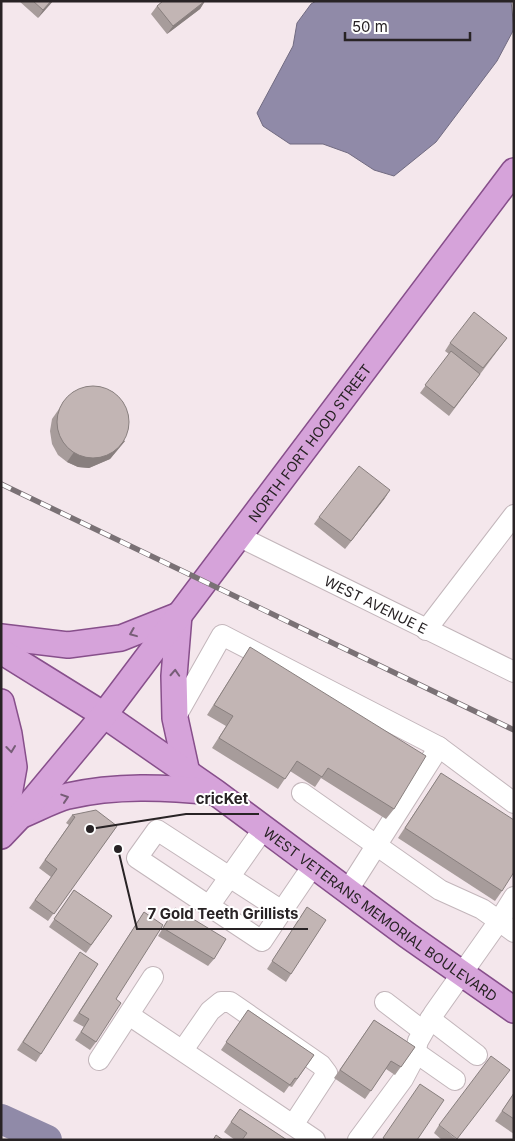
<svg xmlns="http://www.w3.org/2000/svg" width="515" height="1141" viewBox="0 0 515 1141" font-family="Inter,sans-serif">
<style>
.water{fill:#908aa8;stroke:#716b81}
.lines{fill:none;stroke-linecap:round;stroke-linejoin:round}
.river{stroke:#908aa8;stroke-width:30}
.minor-casing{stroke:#c3b6bb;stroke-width:22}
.major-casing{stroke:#874f8b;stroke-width:28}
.minor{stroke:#fff;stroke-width:20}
.major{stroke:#d6a3da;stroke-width:25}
.rail-casing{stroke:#7a7175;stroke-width:5.5}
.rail{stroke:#fff;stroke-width:4;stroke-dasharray:11;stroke-linecap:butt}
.wall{fill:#a79c9b}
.shaded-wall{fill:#887f7e}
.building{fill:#c2b5b4;stroke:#887f7e}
.oneway{stroke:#765d76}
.labels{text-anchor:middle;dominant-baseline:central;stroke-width:4;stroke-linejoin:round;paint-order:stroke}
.street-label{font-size:14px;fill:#282325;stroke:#fff}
.leader{fill:none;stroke:#282325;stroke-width:2}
.callout-dot{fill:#282325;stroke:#fff;stroke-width:2}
.callout-label{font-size:15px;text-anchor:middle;font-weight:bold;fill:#282325;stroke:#fff;stroke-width:4;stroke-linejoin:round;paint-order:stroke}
</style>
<rect width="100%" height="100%" fill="#f4e7ec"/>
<polygon class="water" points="316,1 511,1 514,29 497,61 436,142 394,176 374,170 348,153 323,144 290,144 263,126 257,113 293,46 297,23 311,4"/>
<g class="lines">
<polyline class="river" points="1,1119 47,1140"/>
<defs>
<g id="minor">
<path id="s1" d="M238 536 514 672"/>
<polyline points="426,630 514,515"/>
<polyline points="175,718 222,635 439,747 348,890"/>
<polyline points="439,747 514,803"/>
<polyline points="302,793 440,890 482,909 499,921 434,1013 418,1041 413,1060 403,1079 358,1140"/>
<polyline points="514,897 499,921 514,932"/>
<polyline points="209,906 137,858 157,830 282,911 262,941 209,906 264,828"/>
<polyline points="282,911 314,864"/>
<polyline points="385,1002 423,1031"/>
<polyline points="129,1015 315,1140"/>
<polyline points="430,1019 477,1055"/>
<polyline points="183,1050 210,1011 221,1002 230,1002 321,1065 327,1073 293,1125"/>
<polyline points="415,1052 455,1080"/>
<polyline points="99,1060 153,977"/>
</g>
<g id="major">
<polyline points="179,615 174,676 175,718 187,773"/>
<polyline points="1,637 68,645 121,638 179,615"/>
<path id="s2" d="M1 651 104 715 215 792 407 935 514 1010"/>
<polyline points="1,702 9,734 14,767 2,834"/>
<path d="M22 815C37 809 53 800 68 796 116 785 165 787 213 792"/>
<path id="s3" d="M1 836 20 816 104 715 514 171"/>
</g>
</defs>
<use href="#minor" class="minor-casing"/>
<use href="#major" class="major-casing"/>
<use href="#minor" class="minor"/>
<use href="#major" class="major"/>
<defs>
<polyline id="rail" points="1,484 514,730"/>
</defs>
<use href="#rail" class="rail-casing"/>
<use href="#rail" class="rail"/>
</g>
<g class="wall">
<polygon points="19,1 53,1 38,18"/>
<polygon points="162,1 205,1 200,9 167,34 151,14 157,6 162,2"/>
<polygon points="507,338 449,416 420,393 449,354 445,351 450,343"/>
<polygon points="66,399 125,441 110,459 89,468 78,467 67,462 58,455 52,444 50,431 52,419"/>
<polygon points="385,498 345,549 314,524 319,517"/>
<polygon points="250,647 394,809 386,819 321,778 315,787 290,771 278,789 212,748 226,726 207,715"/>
<polygon points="441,773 502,891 495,901 398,838"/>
<polygon points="72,815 117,826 48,921 29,908 51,877 39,868 69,825 66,823"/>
<polygon points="74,890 112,916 86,953 49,927"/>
<polygon points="307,907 291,974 286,982 267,969"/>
<polygon points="175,908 214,959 208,966 158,936"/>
<polygon points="144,912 116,999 96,1042 90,1050 75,1040 84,1027 73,1021"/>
<polygon points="80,952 41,1054 36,1062 17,1050"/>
<polygon points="248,1010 314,1055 292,1087 289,1086 284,1093 221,1050"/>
<polygon points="374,1020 415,1047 395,1075 386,1069 365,1099 334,1078"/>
<polygon points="514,1093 514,1134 495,1121"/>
<polygon points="240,1109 287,1140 235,1140 224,1132"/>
<polygon points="439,1125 457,1140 442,1140 434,1133"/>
</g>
<g class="shaded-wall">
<polygon points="51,1 53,1 38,18 43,10"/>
<polygon points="205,1 200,9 167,34 173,26"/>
<polygon points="125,441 110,459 89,468 78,467 67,462 74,452"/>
<polygon points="390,490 385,498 345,549 351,541"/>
</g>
<g class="building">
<polygon points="33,1 51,1 43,10"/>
<polygon points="163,1 205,1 173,26 157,6"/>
<polygon points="474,312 507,338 483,368 450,343"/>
<polygon points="451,351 480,374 454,408 425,385"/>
<circle cx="93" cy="422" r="36"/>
<polygon points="359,466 390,490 351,541 319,517"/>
<polygon points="250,647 426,756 394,809 328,768 322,777 297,761 285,779 219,738 233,716 214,705"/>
<polygon points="441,773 514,820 514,872 502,891 405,828"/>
<polygon points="96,810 117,826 54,914 35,900 57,869 45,860 75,817 72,815"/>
<polygon points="74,890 112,916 91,945 54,919"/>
<polygon points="307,907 326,920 291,974 272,961"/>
<polygon points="175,908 226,939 214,959 163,928"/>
<polygon points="144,912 163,925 116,999 121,1003 96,1042 81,1032 89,1019 79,1013"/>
<polygon points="80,952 98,964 41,1054 23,1042"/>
<polygon points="248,1010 314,1055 297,1079 295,1078 290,1085 226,1042"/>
<polygon points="374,1020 415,1047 401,1067 391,1061 371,1091 340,1070"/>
<polygon points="491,1056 510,1070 457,1139 439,1125"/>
<polygon points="420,1084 444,1100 417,1140 386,1140 383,1138"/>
<polygon points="514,1093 514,1119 502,1111"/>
<polygon points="240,1109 287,1140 242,1140 247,1133 231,1122"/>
<polygon points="216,1135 223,1140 213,1140"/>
</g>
<defs><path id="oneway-chevron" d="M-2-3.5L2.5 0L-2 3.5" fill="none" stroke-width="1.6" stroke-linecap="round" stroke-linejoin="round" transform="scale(1.25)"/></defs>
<g class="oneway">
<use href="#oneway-chevron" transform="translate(133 633) rotate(158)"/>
<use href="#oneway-chevron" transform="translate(175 673) rotate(-87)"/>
<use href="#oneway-chevron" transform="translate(11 749) rotate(83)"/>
<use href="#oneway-chevron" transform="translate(65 798) rotate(-18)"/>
</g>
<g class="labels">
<g class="street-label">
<text stroke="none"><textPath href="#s3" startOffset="500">NORTH FORT HOOD STREET</textPath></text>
<text stroke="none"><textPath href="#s1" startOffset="154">WEST AVENUE E</textPath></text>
<text stroke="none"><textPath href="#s2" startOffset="462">WEST VETERANS MEMORIAL BOULEVARD</textPath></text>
</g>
</g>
<path class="leader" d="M90 829L186 814H259M118 849L137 929H308"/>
<g class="callout-dot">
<circle cx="90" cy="829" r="5"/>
<circle cx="118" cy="849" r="5"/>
</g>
<g class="callout-label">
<text x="222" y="804">cricKet</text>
<text x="223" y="919">7 Gold Teeth Grillists</text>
</g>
<rect width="515" height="1141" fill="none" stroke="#282325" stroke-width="5"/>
<path d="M345 32v8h125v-8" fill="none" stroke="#282325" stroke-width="2.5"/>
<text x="352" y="32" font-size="15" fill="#282325" stroke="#ffffff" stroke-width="4" paint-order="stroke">50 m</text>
</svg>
